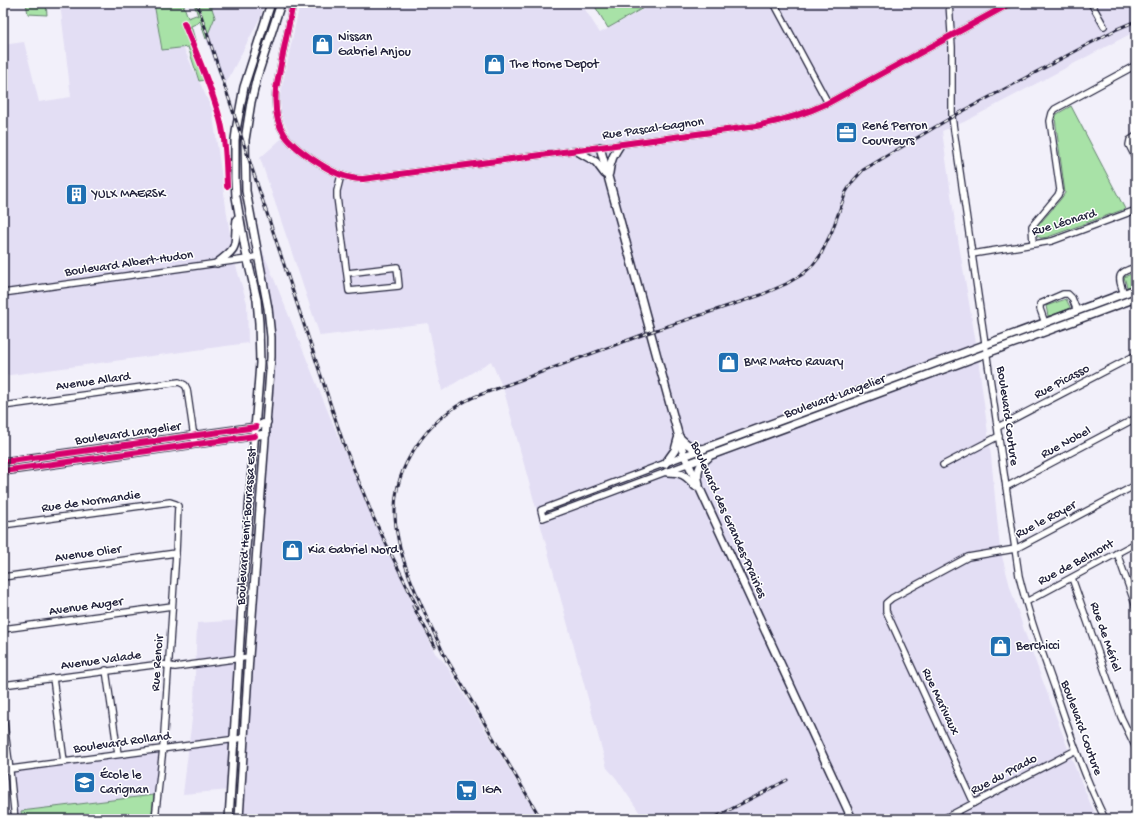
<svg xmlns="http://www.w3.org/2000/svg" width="1139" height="822" viewBox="0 0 1139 822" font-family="'Gochi Hand',sans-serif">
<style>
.built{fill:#e3def4}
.green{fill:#a8e2a7;stroke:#658271}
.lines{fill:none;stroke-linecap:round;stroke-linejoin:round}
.minor-casing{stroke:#22223b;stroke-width:8}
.major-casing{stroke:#22223b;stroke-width:10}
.minor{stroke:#fff;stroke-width:5.5}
.major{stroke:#fff;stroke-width:7}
.rail-casing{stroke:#22223b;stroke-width:3}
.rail{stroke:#fff;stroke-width:1.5;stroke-dasharray:4.5;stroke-linecap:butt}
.cycleway-casing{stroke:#fff;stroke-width:8}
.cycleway{stroke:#d6006c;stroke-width:6}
.labels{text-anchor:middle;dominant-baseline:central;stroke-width:3;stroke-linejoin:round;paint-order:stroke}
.poi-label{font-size:13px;fill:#22223b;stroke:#fff;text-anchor:start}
.street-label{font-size:13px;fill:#22223b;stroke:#fff}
</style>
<rect width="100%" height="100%" fill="#f2f0fa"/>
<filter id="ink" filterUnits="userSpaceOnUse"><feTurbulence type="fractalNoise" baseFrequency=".025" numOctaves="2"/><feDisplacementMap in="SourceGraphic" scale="8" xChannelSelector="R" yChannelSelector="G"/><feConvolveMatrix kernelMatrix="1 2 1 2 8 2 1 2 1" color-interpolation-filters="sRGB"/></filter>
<g filter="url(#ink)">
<g class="built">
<polygon points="60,3 154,3 161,50 183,47 212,109 233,256 247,303 248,343 3,376 3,45 24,42 39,102 71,97"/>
<polygon points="210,3 263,3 261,16 224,87 206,39 215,17"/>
<polygon points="300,3 581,3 600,33 655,3 1136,3 1136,31 1090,55 964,122 942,131 955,222 976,343 991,456 1000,549 1011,590 1025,633 1074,765 1091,805 1098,819 643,819 642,816 616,778 607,768 504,391 491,361 442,391 428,323 320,336 260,158 289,132 284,122 281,113 280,96"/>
<polygon points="252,225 342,446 435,653 445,663 539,819 239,819 270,327"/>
<polygon points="241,620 230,790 183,794 194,702 197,623"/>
<polygon points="163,748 154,795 21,811 15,819 8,819 14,818 10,769"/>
</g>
<g class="green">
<polygon points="26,3 46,3 47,15 28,14"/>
<polygon points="154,3 183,3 188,18 196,15 198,16 194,3 210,3 215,17 206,39 200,21 198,23 191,26 207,80 199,81 188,47 162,50"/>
<polygon points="593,3 652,3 608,28"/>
<polygon points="1071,106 1125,209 1048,237 1041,238 1037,236 1037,227 1060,200 1065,193 1055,118 1057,114"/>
<polygon points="1136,272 1136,285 1129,287 1127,287 1124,277"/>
<polygon points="1066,299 1070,307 1069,309 1051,316 1048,316 1046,306"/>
<polygon points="154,795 151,819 22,819 21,811"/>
</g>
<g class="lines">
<defs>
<g id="minor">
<path d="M293 3 276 89C272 130 288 144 320 164 333 172 346 179 363 179L756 126C781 121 805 114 828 103L1011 3"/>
<polyline points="774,3 828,103"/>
<path d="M949 3 952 47V117L1019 576C1028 613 1041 650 1054 686 1069 731 1084 776 1105 819"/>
<polyline points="1091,3 1104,26"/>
<polyline points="1136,136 1130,140 1129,145 1136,159"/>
<polyline points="341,175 337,191 337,197 349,291 399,286 397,267 348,273"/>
<polyline points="1033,244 1032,226 1058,195 1060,190 1050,121 1052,113 1055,109 1136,65"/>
<polyline points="972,254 1052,241 1136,210"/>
<polyline points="3,293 247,259 258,256"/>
<path d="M1124 294C1117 275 1117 273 1136 267"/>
<polyline points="1045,323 1040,309 1040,304 1063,294 1068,294 1072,298 1077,311"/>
<polyline points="3,406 179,382 185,385 187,389 195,444"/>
<polyline points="998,427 1136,355"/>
<polyline points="684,456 541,510 543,518 687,464"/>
<polyline points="943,465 999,436"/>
<polyline points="1006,487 1136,418"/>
<polyline points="3,525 170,502 176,504 178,506 176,553 163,748 155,819"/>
<polyline points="1117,553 1136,607"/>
<polyline points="3,577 176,553"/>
<polyline points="1072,578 1121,717 1136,748"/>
<polyline points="1026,602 1136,543"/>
<polyline points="3,629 172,606"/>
<polyline points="106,670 118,754"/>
<polyline points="53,678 64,761"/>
<polyline points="3,685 161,664 175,667 249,657"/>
<polyline points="3,715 9,762 15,819"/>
<polyline points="3,770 244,738"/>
<polyline points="974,803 886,611 886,603 892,598 968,557 1015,549 1136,485"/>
<polyline points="943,819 1076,750"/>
</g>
<g id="major">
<polyline points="600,147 683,452 852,819"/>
<polyline points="577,151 596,162 605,174"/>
<path d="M609 173C610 161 614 154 620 145"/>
<path d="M217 263C242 245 233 245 237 219"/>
<path d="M679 437C686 444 692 449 703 449"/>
<polyline points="684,456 1136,289"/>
<polyline points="3,462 235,430 256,427 267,422"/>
<polyline points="665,464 675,450 678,439"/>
<polyline points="687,464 1136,298"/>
<polyline points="3,471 266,434"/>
<path d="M667 472C681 472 686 475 695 486"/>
<path d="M699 484C696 473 698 465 708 458"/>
<polyline points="229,819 243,589 260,363 259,323 257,300 245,248 236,197 235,178 235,140 237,125 244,87 271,3"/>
<polyline points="239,819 249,657 271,357 271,337 268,308 246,191 245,140 251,102 257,77 281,3"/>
</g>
</defs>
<use href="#minor" class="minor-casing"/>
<use href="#major" class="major-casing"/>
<use href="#minor" class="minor"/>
<use href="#major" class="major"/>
<defs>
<g id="rail">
<polyline points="197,3 344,445 374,519 418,609"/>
<polyline points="413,606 435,646"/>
<polyline points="445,656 541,819"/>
<path d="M447 661C428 618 394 557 395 510 395 488 403 466 415 448 430 425 449 408 474 397L650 332 761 295 786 284 803 274 813 265 820 256 832 231 846 192 853 181 863 170 952 117 1117 29 1136 21"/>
<polyline points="712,819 787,780"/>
</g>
</defs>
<use href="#rail" class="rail-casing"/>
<use href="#rail" class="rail"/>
<defs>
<g id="cycleway">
<path d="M293 3 276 89C272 130 288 144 320 164 333 172 346 179 363 179L756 126C781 121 805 114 828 103L1011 3"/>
<path d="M184 23C197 55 211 86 220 119 226 141 226 164 227 186"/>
<polyline points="3,462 256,427"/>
<polyline points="3,471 255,436"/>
</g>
</defs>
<use href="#cycleway" class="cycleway-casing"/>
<use href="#cycleway" class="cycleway"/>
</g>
</g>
<defs>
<symbol id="shop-square" viewBox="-11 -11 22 22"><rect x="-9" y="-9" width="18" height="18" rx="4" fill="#1f6fb2" stroke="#fff"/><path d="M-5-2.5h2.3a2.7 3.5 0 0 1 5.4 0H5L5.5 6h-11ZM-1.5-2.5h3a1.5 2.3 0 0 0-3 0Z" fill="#fff"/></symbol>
<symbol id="office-square" viewBox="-11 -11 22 22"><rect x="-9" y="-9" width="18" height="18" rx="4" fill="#1f6fb2" stroke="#fff"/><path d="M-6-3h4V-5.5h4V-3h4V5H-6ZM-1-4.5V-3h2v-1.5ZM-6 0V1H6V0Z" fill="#fff"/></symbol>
<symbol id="building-square" viewBox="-11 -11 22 22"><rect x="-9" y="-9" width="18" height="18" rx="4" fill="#1f6fb2" stroke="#fff"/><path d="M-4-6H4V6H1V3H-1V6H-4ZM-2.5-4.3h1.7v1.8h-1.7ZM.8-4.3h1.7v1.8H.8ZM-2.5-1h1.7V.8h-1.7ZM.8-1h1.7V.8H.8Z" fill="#fff"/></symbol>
<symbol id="school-square" viewBox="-11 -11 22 22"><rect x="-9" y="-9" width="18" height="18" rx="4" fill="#1f6fb2" stroke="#fff"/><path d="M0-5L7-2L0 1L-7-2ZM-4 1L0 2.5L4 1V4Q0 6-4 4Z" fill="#fff"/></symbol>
<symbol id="supermarket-square" viewBox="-11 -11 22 22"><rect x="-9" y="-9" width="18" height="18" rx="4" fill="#1f6fb2" stroke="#fff"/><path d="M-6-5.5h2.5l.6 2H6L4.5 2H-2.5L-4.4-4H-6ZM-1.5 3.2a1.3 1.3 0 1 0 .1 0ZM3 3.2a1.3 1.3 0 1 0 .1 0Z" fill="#fff"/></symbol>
</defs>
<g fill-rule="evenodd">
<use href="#shop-square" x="310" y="32" width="25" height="25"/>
<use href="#shop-square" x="482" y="52" width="25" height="25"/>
<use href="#office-square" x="834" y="120" width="25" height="25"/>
<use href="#building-square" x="64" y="182" width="25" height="25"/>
<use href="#shop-square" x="716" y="350" width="25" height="25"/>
<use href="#shop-square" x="280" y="538" width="25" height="25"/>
<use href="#shop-square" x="988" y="634" width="25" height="25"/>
<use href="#school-square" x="72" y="770" width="25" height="25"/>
<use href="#supermarket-square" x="454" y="778" width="25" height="25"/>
</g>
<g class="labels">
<g class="poi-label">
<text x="338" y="37">Nissan<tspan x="338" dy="15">Gabriel Anjou</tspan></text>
<text x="510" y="64">The Home Depot</text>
<text x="862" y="126">René Perron<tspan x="862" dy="15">Couvreurs</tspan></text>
<text x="92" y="194">YULX MAERSK</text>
<text x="744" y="362">BMR Matco Ravary</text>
<text x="308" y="550">Kia Gabriel Nord</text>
<text x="1016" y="646">Berchicci</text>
<text x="100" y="775">École le<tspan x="100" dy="15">Carignan</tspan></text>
<text x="482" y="790">IGA</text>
</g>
<g class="street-label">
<text transform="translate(653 129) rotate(-8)">Rue Pascal-Gagnon</text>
<text transform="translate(1064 223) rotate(-17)">Rue Léonard</text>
<text transform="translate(129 264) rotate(-8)">Boulevard Albert-Hudon</text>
<text transform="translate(93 382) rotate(-8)">Avenue Allard</text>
<text transform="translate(1062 382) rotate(-28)">Rue Picasso</text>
<text transform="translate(835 397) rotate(-20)">Boulevard Langelier</text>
<text transform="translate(1007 416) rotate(82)">Boulevard Couture</text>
<text transform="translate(128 434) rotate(-8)">Boulevard Langelier</text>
<text transform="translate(1066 443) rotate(-28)">Rue Nobel</text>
<text transform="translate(91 502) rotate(-8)">Rue de Normandie</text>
<text transform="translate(728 520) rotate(66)">Boulevard des Grandes-Prairies</text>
<text transform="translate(1046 520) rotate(-28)">Rue le Royer</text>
<text transform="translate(247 526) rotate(-86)">Boulevard Henri-Bourassa Est</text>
<text transform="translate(88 554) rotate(-8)">Avenue Olier</text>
<text transform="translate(1076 563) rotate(-28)">Rue de Belmont</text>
<text transform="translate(86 607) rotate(-8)">Avenue Auger</text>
<text transform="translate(1105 637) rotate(71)">Rue de Mériel</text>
<text transform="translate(101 661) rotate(-8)">Avenue Valade</text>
<text transform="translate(158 663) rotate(-86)">Rue Renoir</text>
<text transform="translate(940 702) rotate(65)">Rue Marivaux</text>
<text transform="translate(1081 728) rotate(70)">Boulevard Couture</text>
<text transform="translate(122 743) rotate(-8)">Boulevard Rolland</text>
<text transform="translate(1004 775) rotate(-28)">Rue du Prado</text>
</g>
</g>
<rect width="1139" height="822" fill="none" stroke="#fff" stroke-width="16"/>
<rect x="8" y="8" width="1123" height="806" fill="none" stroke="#22223b" stroke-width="1.5" filter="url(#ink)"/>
</svg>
